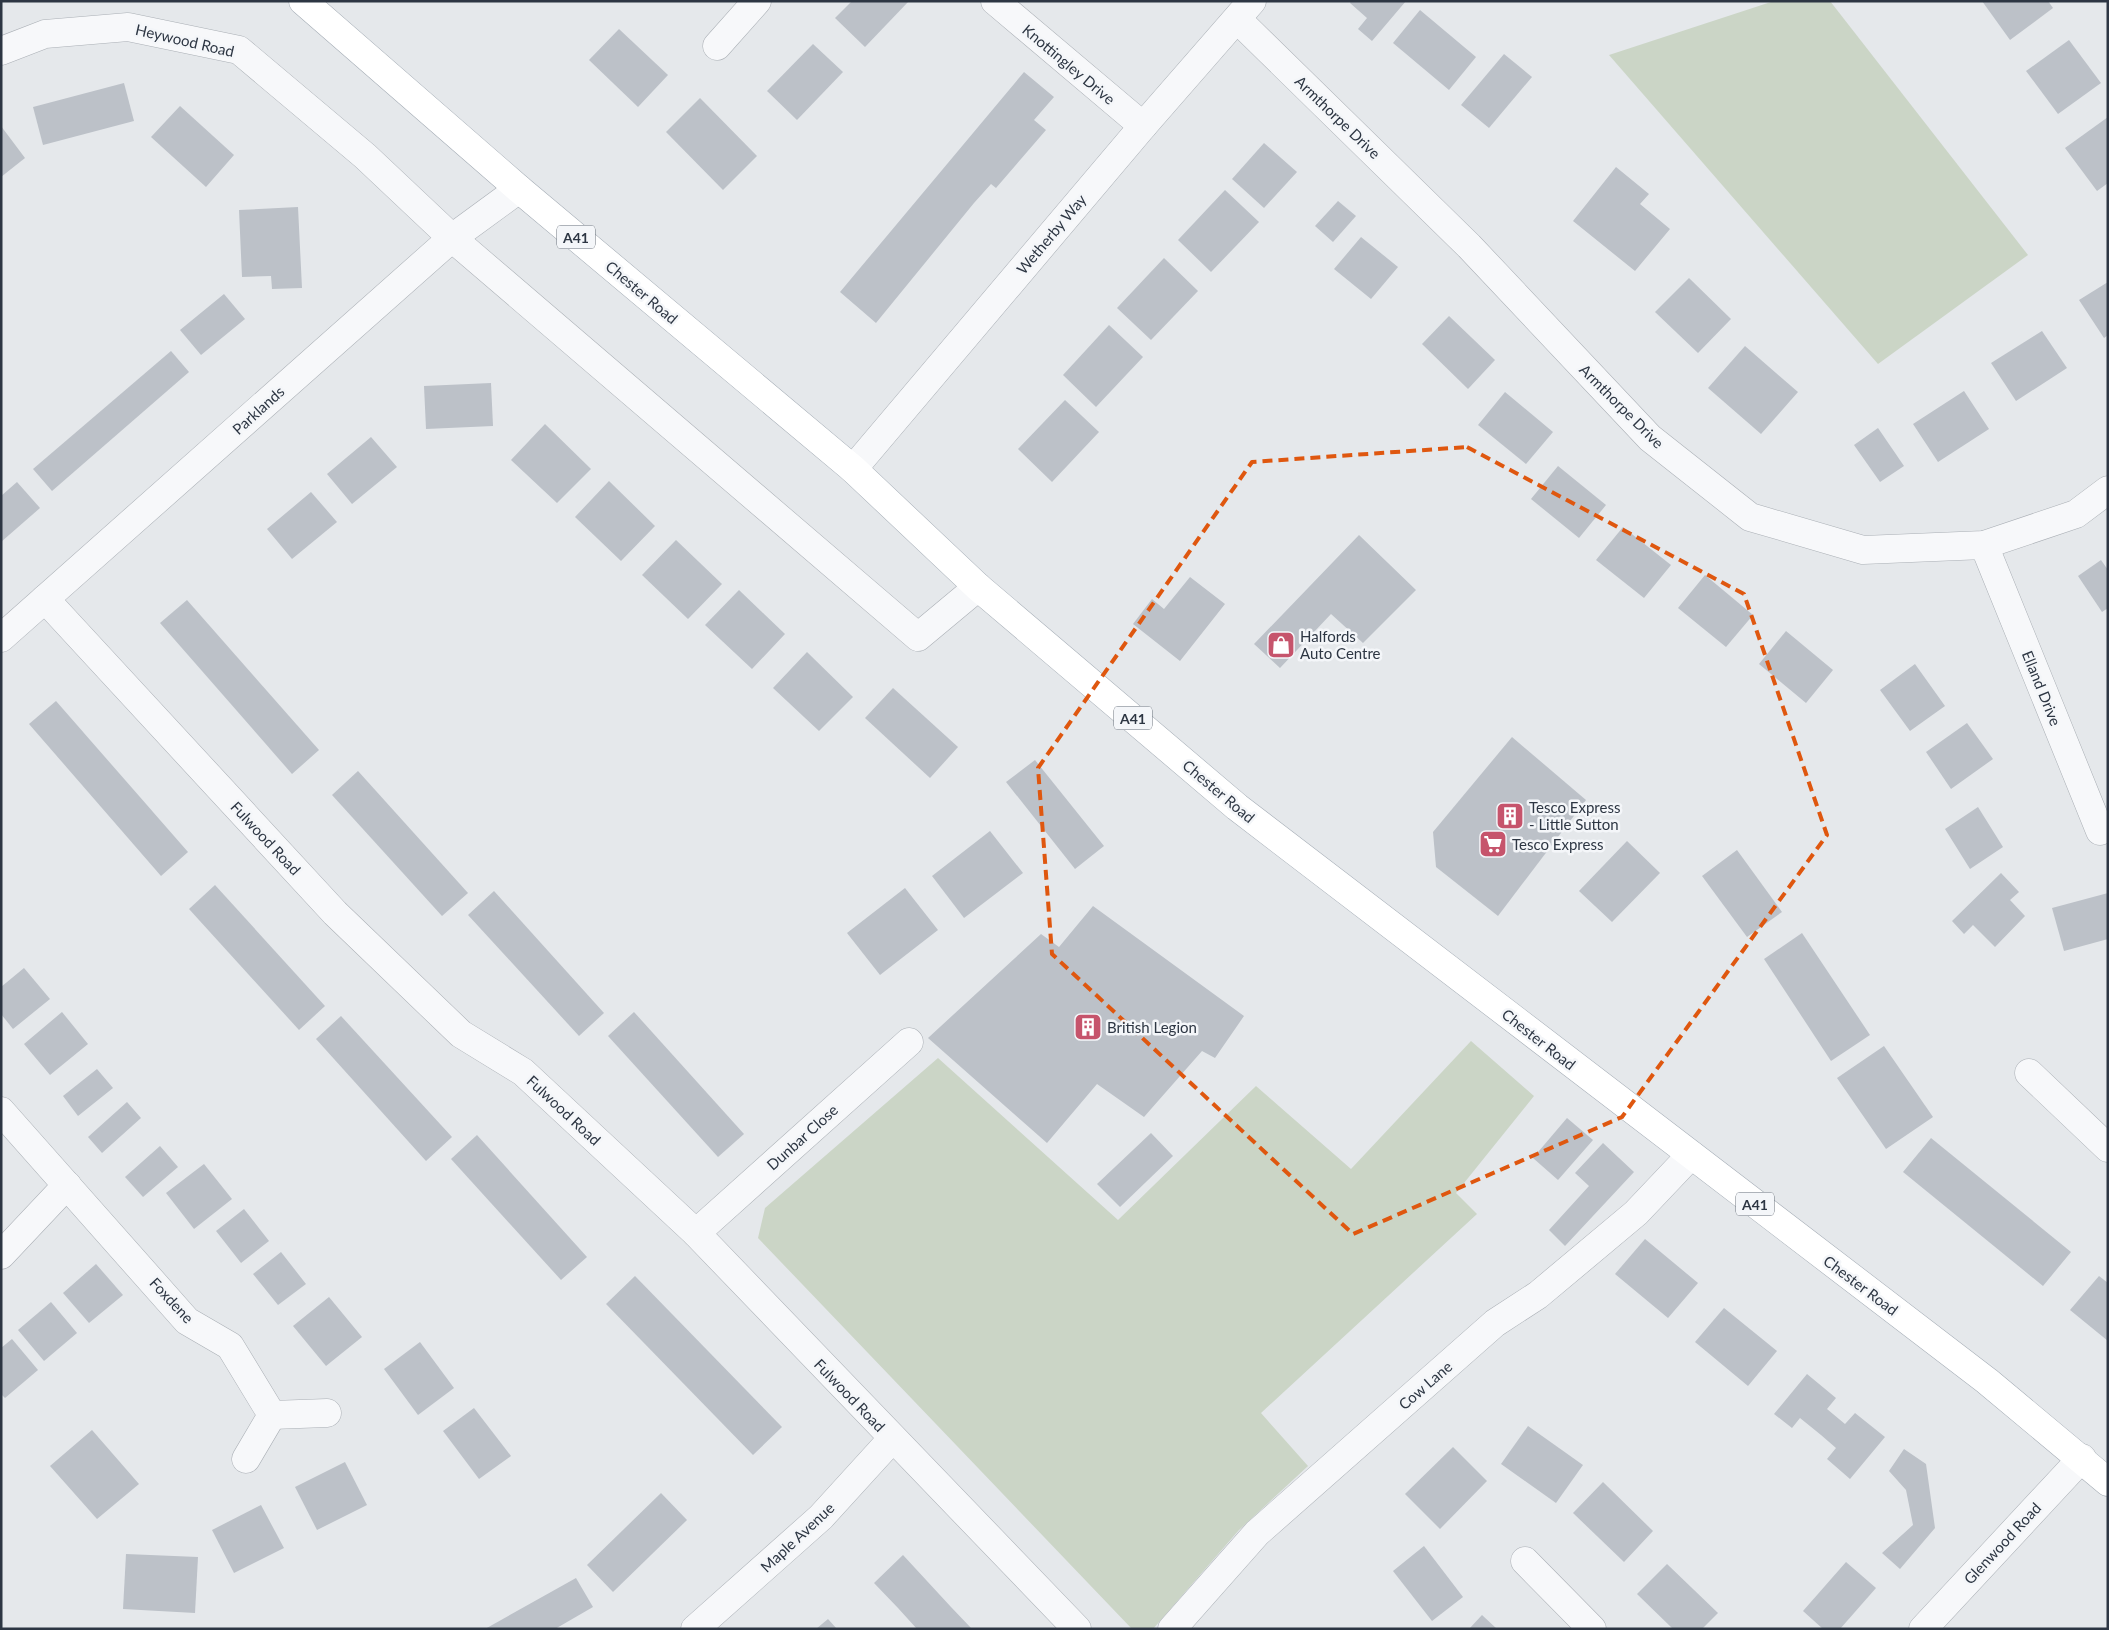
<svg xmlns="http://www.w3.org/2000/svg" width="2109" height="1630" viewBox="0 0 2109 1630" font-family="Lato,sans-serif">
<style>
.green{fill:#cbd5c6}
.building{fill:#bcc1c8}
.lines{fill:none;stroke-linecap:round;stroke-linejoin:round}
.street-casing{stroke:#aaafb5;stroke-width:29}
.primary-casing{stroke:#a5adb6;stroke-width:29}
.street{stroke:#f7f8fa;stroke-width:28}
.primary{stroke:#fff;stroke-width:28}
.marked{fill:none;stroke:#df570f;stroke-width:4;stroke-dasharray:10 6;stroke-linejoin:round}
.labels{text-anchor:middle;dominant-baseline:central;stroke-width:5;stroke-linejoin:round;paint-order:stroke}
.shield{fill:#f4f6f9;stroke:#69707a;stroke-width:1}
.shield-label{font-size:14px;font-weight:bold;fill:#2d3643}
.street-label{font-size:15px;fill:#2d3643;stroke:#f4f6f9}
.poi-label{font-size:15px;fill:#2d3643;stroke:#f4f6f9;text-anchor:start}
</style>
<rect width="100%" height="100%" fill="#e5e8eb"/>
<g class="green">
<polygon points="1774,1 1830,1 2028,255 1878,364 1609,55"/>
<polygon points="1471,1041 1534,1096 1456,1193 1477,1214 1261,1413 1308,1466 1239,1530 1153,1629 1132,1629 758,1238 765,1208 938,1058 1118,1220 1256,1086 1351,1169"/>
</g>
<g class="building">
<polygon points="852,1 909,1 865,47 835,18"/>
<polygon points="1351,1 1406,1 1372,41 1358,29 1367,18 1350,3"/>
<polygon points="1982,1 2048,1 2053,8 2010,40"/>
<polygon points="1420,10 1476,57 1449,90 1393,43"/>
<polygon points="619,29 668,75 638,107 589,60"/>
<polygon points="2069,40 2101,83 2058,114 2026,71"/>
<polygon points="813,44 843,72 797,120 767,91"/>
<polygon points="1504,54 1532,77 1489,128 1461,105"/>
<polygon points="1024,72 1054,97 1034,120 1046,130 996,188 991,184 974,203 876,323 840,292"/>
<polygon points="124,83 134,121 43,145 33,107"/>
<polygon points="700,98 757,156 723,190 666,132"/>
<polygon points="180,106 234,155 206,187 151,137"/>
<polygon points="2108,117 2108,183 2097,191 2065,148"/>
<polygon points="1,126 25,158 1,177"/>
<polygon points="1264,143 1297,172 1264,208 1232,179"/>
<polygon points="1616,167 1649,194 1640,204 1670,229 1635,271 1573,221"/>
<polygon points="1225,190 1259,222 1211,272 1178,240"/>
<polygon points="1338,201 1356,216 1333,242 1315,226"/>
<polygon points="298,207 302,288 272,289 271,276 242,277 239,210"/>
<polygon points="1361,237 1398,267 1371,299 1334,269"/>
<polygon points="1164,258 1198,291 1151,340 1117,308"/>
<polygon points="1689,278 1731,319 1698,353 1655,312"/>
<polygon points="2108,282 2108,335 2104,338 2079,300"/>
<polygon points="224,294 245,319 201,355 180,330"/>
<polygon points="1449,316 1495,360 1468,389 1422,344"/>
<polygon points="1109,325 1143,357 1096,407 1063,375"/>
<polygon points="2042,331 2067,368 2016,401 1991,363"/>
<polygon points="1745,346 1798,392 1761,434 1708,388"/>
<polygon points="171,351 189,372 52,491 33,469"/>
<polygon points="491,383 493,426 426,429 424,386"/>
<polygon points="1964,391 1989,429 1938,462 1913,424"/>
<polygon points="1505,392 1553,432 1526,464 1478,425"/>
<polygon points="1065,400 1099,432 1052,482 1018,449"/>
<polygon points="545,424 591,469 557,503 511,460"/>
<polygon points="1878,428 1904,466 1880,482 1854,445"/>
<polygon points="371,437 397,467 352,504 327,474"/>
<polygon points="1558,466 1606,505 1579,538 1531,499"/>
<polygon points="609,481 655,526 621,561 575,517"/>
<polygon points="17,482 40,508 1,542 1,496"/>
<polygon points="311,492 337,522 292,559 267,529"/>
<polygon points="1623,527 1671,565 1644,598 1596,560"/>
<polygon points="1359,535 1416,590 1363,643 1331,614 1280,668 1254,644"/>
<polygon points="676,540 722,584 688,619 642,575"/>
<polygon points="2101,560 2108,570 2108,608 2102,612 2078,576"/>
<polygon points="1705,575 1753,615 1726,647 1678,608"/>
<polygon points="1190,577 1225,604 1180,661 1133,624 1152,599 1164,609"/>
<polygon points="739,590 785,634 752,669 705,625"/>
<polygon points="187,600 319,750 292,774 160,623"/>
<polygon points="1786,631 1833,670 1806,703 1759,664"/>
<polygon points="807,652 853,697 819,731 773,688"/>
<polygon points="1915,664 1945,706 1910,731 1880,690"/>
<polygon points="893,688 958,747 930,778 865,718"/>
<polygon points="56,701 188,852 161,876 29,724"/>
<polygon points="1967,723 1993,759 1951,789 1926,752"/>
<polygon points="1512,737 1586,800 1498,916 1436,867 1433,832"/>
<polygon points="1035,760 1104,846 1075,869 1006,782"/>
<polygon points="358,771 468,893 442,916 332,795"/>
<polygon points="1978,807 2003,847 1970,869 1945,829"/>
<polygon points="990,831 1023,873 964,918 932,876"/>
<polygon points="1627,841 1660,873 1612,922 1579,891"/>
<polygon points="1737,850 1782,912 1747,937 1702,876"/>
<polygon points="2001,873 2019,892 2010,900 2025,916 1995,947 1973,925 1964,934 1952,921"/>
<polygon points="215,885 325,1006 299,1030 189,909"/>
<polygon points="905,888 938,930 880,975 847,933"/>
<polygon points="494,891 604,1013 579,1036 468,915"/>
<polygon points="2108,893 2108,939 2064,951 2052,908"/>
<polygon points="1093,906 1244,1016 1215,1058 1202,1051 1144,1117 1097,1084 1047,1143 928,1038 1041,934 1059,947"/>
<polygon points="1802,933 1870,1035 1831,1061 1764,959"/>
<polygon points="24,968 50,999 13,1029 1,1014 1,987"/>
<polygon points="62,1012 88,1044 50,1075 24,1044"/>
<polygon points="634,1012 744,1134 718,1157 608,1036"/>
<polygon points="341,1016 452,1137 426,1161 316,1039"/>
<polygon points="1884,1046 1933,1117 1886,1149 1837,1078"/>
<polygon points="97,1069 113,1088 78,1116 63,1096"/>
<polygon points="127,1102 141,1118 102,1153 88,1137"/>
<polygon points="1567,1118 1593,1140 1558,1180 1533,1158"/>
<polygon points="1151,1133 1173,1156 1120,1207 1097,1184"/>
<polygon points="477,1135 587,1257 561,1280 451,1159"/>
<polygon points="1931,1138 2071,1252 2043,1286 1903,1172"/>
<polygon points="1603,1143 1634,1172 1565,1246 1549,1230 1589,1186 1575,1173"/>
<polygon points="160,1146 178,1167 143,1197 125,1177"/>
<polygon points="204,1164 232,1199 194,1229 166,1193"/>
<polygon points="244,1209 269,1241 241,1263 216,1231"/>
<polygon points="1645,1239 1698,1283 1668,1318 1615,1274"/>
<polygon points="281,1252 306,1284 278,1305 253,1274"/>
<polygon points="96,1264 123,1295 89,1323 63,1293"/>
<polygon points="635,1276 782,1427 753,1455 606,1304"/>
<polygon points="2099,1276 2108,1283 2108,1341 2070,1310"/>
<polygon points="329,1297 362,1337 326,1366 293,1326"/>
<polygon points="51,1302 77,1333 44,1361 18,1330"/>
<polygon points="1724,1308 1777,1351 1748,1386 1695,1342"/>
<polygon points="12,1339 38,1370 5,1398 1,1394 1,1348"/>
<polygon points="420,1342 454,1388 418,1415 384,1369"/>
<polygon points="1807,1374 1836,1398 1827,1409 1845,1424 1855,1413 1885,1437 1850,1479 1827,1459 1836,1448 1821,1435 1800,1418 1792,1428 1774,1414"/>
<polygon points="474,1408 511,1456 479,1479 443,1431"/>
<polygon points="1528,1426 1583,1465 1556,1503 1501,1464"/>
<polygon points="92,1430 139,1484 97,1519 50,1466"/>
<polygon points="1453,1447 1487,1481 1440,1529 1405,1494"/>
<polygon points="1904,1449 1926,1464 1935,1528 1900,1569 1882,1553 1913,1525 1906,1490 1889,1471"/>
<polygon points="345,1462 367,1505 317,1530 295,1487"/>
<polygon points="1603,1482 1653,1531 1624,1562 1573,1513"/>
<polygon points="661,1493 687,1520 613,1592 587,1565"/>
<polygon points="261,1505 284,1548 234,1573 212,1530"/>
<polygon points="1424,1546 1463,1597 1432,1621 1393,1571"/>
<polygon points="126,1554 198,1557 195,1613 123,1609"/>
<polygon points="903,1555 951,1607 972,1629 917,1629 898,1608 874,1583"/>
<polygon points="1846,1562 1876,1588 1840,1629 1823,1629 1803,1611"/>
<polygon points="1667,1564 1718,1613 1702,1629 1673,1629 1637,1594"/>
<polygon points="576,1578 593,1607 555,1629 485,1629"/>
<polygon points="1482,1615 1497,1629 1469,1629"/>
<polygon points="828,1619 837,1629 816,1629"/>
</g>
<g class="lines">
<defs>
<g id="street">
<polyline points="995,1 1143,126"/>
<polyline points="1237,19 1469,246 1650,438 1750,517 1863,550 1984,545 2076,514 2108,490"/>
<polyline points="717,46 757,1"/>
<polyline points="1,51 45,34 128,27 239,50 365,156 452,238 918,637 978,587"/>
<polyline points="853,469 1143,126 1252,1"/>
<polyline points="1984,545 2100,831"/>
<polyline points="45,599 335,913 461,1034 523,1072 696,1233 1077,1629"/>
<polyline points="1,638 452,238 519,189"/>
<polyline points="2029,1073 2108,1148"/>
<polyline points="1,1111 187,1321 230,1346 272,1415 327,1413"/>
<polyline points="696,1233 909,1042"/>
<polyline points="1,1255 67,1185"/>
<polyline points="246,1459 272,1415"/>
<polyline points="1525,1561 1592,1629"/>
<polyline points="695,1629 821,1517 892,1439"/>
<polyline points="1172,1629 1257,1533 1495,1323 1538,1295 1636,1213 1691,1155"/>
<polyline points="1923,1629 2082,1458"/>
</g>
<polyline id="primary" points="303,1 519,189 853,469 978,587 1237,807 1987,1381 2108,1482"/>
</defs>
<use href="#street" class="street-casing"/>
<use href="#primary" class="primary-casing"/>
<use href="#street" class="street"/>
<use href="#primary" class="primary"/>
</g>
<path class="marked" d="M1467 447 1744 594 1827 835 1622 1117 1353 1234 1052 954 1038 768 1252 462Z"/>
<defs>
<symbol id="shop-square" viewBox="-11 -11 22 22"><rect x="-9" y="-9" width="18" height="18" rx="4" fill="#c6546c" stroke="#f4f6f9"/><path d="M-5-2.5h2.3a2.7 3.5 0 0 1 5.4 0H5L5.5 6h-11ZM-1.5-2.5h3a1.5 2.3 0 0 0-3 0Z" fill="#fff"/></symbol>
<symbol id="building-square" viewBox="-11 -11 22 22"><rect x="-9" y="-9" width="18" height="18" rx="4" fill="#c6546c" stroke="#f4f6f9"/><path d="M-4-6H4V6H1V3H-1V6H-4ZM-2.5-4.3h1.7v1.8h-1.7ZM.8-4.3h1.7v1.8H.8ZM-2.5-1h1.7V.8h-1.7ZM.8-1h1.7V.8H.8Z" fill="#fff"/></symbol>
<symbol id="supermarket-square" viewBox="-11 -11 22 22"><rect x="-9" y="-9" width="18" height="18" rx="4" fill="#c6546c" stroke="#f4f6f9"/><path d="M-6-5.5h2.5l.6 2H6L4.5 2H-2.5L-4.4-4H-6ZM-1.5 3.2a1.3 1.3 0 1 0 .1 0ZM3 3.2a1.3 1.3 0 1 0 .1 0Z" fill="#fff"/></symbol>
</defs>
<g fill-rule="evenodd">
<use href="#shop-square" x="1265" y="629" width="32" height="32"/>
<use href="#building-square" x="1494" y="800" width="32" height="32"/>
<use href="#supermarket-square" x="1477" y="828" width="32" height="32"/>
<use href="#building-square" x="1072" y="1011" width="32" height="32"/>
</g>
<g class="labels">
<g class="shield">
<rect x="557" y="225.5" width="38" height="23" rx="4"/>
<rect x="1114" y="706.5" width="38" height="23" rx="4"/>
<rect x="1736" y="1192.5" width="38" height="23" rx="4"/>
</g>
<g class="shield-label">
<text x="576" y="237">A41</text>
<text x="1133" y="718">A41</text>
<text x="1755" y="1204">A41</text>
</g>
<g class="street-label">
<text transform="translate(185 40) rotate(13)">Heywood Road</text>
<text transform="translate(1069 64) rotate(40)">Knottingley Drive</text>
<text transform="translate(1338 117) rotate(44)">Armthorpe Drive</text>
<text transform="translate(1051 234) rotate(-50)">Wetherby Way</text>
<text transform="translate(642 292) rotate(40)">Chester Road</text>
<text transform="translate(1622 406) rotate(45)">Armthorpe Drive</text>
<text transform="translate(258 410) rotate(-42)">Parklands</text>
<text transform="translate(2042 688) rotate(68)">Elland Drive</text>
<text transform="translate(1219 791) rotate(40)">Chester Road</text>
<text transform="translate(266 838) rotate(47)">Fulwood Road</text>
<text transform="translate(1539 1039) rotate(38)">Chester Road</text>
<text transform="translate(564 1110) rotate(43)">Fulwood Road</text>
<text transform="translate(802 1137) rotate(-42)">Dunbar Close</text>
<text transform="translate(1861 1285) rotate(37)">Chester Road</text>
<text transform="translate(172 1300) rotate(47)">Foxdene</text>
<text transform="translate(1425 1385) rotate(-41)">Cow Lane</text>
<text transform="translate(850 1395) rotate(46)">Fulwood Road</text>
<text transform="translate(797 1537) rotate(-43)">Maple Avenue</text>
<text transform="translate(2002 1543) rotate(-47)">Glenwood Road</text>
</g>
<g class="poi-label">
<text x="1300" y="636">Halfords<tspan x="1300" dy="17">Auto Centre</tspan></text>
<text x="1529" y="807">Tesco Express<tspan x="1529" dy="17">- Little Sutton</tspan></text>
<text x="1512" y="844">Tesco Express</text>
<text x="1107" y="1027">British Legion</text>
</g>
</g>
<rect width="2109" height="1630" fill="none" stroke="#2d3643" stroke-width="5"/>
</svg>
